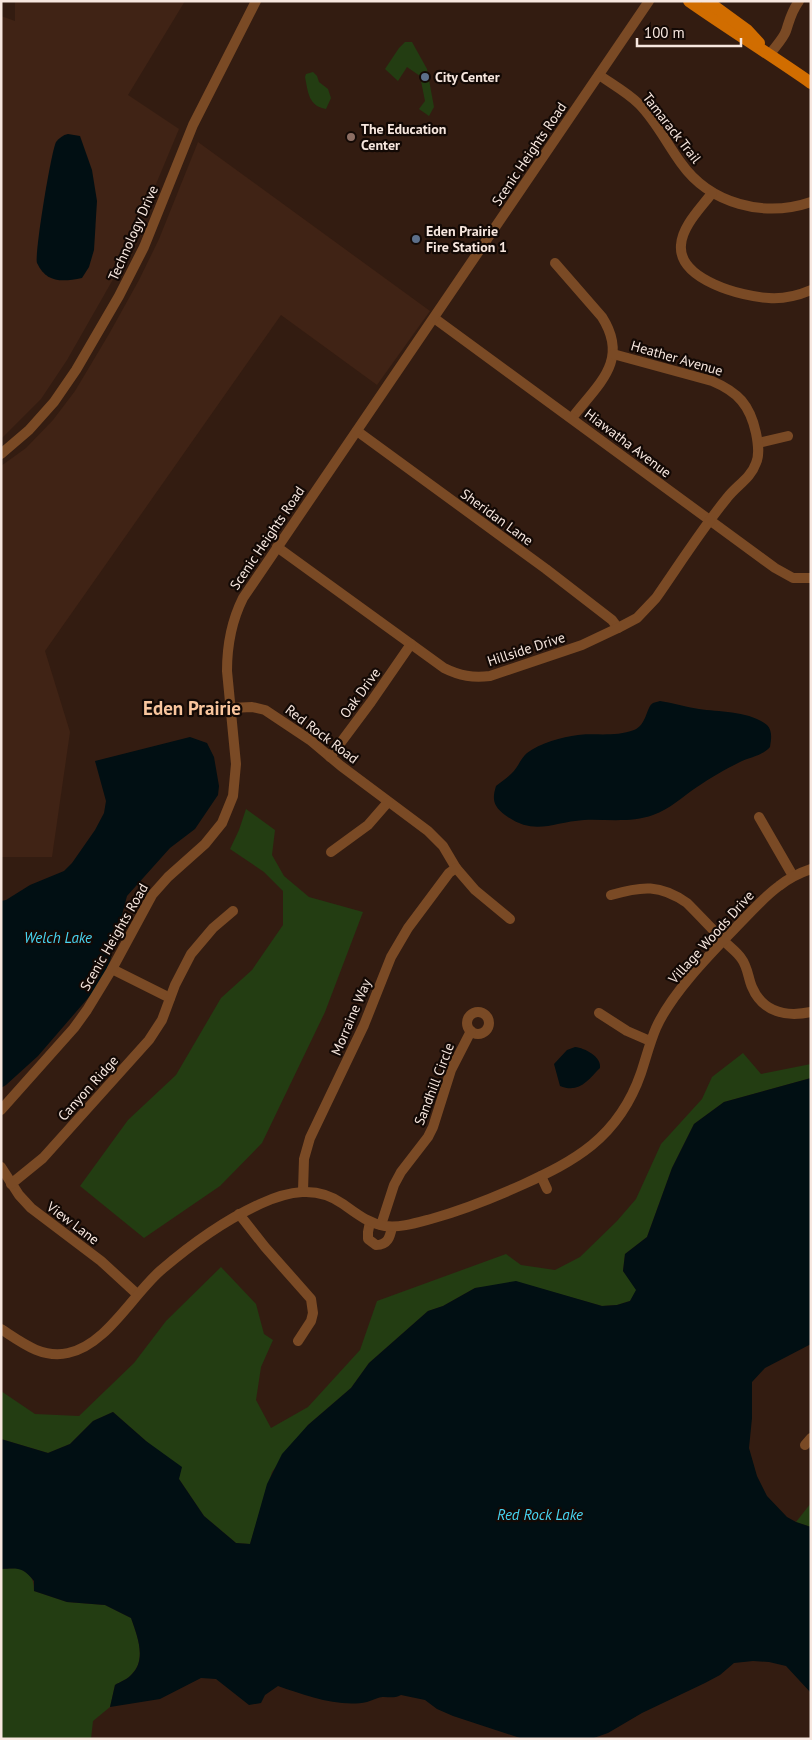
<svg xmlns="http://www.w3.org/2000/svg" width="812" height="1740" viewBox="0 0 812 1740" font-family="'PT Sans',sans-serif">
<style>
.built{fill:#402315}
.green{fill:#233d12}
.water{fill:#010f13}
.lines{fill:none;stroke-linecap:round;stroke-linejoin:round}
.minor{stroke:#7a4a25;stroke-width:10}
.major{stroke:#d16d00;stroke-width:12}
.service-dot{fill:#5c6f8a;stroke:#130905;stroke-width:2}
.education-dot{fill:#8d6e63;stroke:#130905;stroke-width:2}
.labels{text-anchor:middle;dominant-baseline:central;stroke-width:4.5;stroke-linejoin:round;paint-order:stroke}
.poi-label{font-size:14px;font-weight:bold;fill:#f7e7df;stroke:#130905;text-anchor:start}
.street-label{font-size:14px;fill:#f7e7df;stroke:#130905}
.water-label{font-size:15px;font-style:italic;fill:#48d4f0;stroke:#130905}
.district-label{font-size:19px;font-weight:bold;fill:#f9c59d;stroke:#130905}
</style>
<rect width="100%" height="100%" fill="#331c11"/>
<g class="built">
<polygon points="15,1 185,1 128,95 179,129 146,208 124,260 67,360 41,399 1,439 1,16 15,21"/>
<polygon points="198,142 430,311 377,385 281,315 45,651 70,732 52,857 1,857 1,466 26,448 53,420 75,391 109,334 139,280 159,239"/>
</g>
<g class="green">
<polygon points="405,42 412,42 427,69 434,107 429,116 419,109 425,101 420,76 407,67 398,81 385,69 399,48"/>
<path d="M313 72 317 76 319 82 328 89 331 98 326 109C308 106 308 91 305 77L306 74Z"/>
<polygon points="246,809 275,830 272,855 284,876 309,897 363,912 325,1012 262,1143 220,1186 144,1238 80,1186 128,1120 176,1075 221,998 252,970 283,925 283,891 264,872 230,849 239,830"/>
<polygon points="743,1053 761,1074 811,1064 811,1078 724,1102 694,1124 672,1168 647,1237 625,1254 623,1271 637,1290 630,1301 617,1305 602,1306 531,1286 487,1287 475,1288 443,1306 428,1311 369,1363 351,1388 308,1425 272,1472 250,1544 236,1543 204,1516 179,1479 146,1441 113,1412 93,1421 70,1444 48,1453 1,1439 1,1391 35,1414 79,1416 134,1363 166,1321 221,1267 256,1304 264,1334 273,1340 261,1367 256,1400 271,1428 308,1407 360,1350 377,1301 506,1254 521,1265 555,1270 580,1257 617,1221 636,1199 661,1144 702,1099 712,1077"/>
<polygon points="811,1503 811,1527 796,1522"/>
<path d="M19 1568C30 1575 34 1577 34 1591L67 1602 105 1605 131 1618C137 1635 147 1659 132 1674 128 1679 120 1682 115 1685L110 1707 93 1721 91 1739H1V1569Z"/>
</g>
<g class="water">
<path d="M68 134 80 136 92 170 97 201 94 250 89 267 82 278C62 282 46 283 37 263 34 255 51 152 56 142 59 138 63 135 68 134Z"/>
<path d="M660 701C673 703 686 707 699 709 719 712 750 711 767 725 773 731 771 740 770 747 762 756 751 757 740 762 726 769 710 778 697 787 682 797 670 809 653 815 632 823 606 819 584 820 552 822 535 837 505 815 493 806 492 799 496 786 501 782 507 778 511 774 518 768 520 759 527 753 540 743 562 737 578 735 597 733 616 737 634 730 647 725 646 707 653 703 655 702 658 702 660 701Z"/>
<polygon points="190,737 207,743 214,757 219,786 218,795 195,829 170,848 127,896 110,961 101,983 38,1056 6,1085 1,1088 1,901 6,900 30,885 64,871 72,863 95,830 104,813 106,801 95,761"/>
<path d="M575 1047C585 1048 602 1057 600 1068 588 1080 579 1094 560 1086L554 1064 567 1050Z"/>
<path d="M811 1078V1344L765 1368 752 1382V1418L749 1448 757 1476 767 1496 787 1517 796 1522 811 1527V1693L786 1666 769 1662 753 1661 734 1663 720 1675 705 1683 642 1713 608 1733 591 1739H523L453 1716 437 1709 425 1700 401 1695C391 1700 386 1695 378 1698 374 1699 371 1701 367 1702 339 1708 304 1695 278 1686L265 1695 261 1703 249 1705 216 1679 201 1678 160 1699 110 1707 115 1685C120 1682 128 1679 132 1674 147 1659 137 1635 131 1618L105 1605 67 1602 34 1591V1581C23 1567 18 1568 1 1569V1439L48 1453 70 1444 93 1421 113 1412 146 1441 182 1467 179 1479 204 1516 236 1543 250 1544 267 1484 282 1454 308 1425 351 1388 369 1363 428 1311 443 1306 475 1288 516 1281 602 1306 617 1305 630 1301 636 1290 623 1271 625 1254 647 1237 672 1168 694 1124 724 1102Z"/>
</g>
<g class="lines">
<g class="minor">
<path d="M770 54C775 47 783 39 786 31 790 19 791 12 799 1"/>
<path d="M599 75C612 84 628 93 639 104 656 121 667 144 681 163 710 204 764 218 811 202"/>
<path d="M712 193C701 208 682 226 681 245 678 280 743 297 769 298 784 299 797 296 811 290"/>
<path d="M555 263 602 317C630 361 598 384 572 418"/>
<polyline points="434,318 775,568 793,578 811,578"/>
<polyline points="357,431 546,569 612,620 618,628"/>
<polyline points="758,443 788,436"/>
<polyline points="1,454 29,430 54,402 76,370 119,296 144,247 193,125 256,1"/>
<path d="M277 547 444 668C460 676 473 678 490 676L582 645 618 628 637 618 656 598C679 565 701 530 727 498 736 486 751 478 756 463 760 454 758 443 756 433 750 405 738 392 712 381L613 354"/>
<polyline points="231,708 252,707 265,710 310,740 341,766 428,831 443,846 456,868 475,890 510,919"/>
<polyline points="330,757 371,702 411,644"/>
<polyline points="759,817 793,876"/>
<polyline points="331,852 368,825 388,802"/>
<path d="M611 895C642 886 660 884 687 903 700 916 712 929 725 942 730 947 737 952 741 958 748 967 748 978 752 987 763 1013 787 1017 811 1012"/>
<polyline points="112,969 170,998"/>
<circle cx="478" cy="1023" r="11"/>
<polyline points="599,1013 627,1031 650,1041"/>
<path d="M1 1110 74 1028 87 1010 112 969 152 895 168 877 205 844 222 823 233 796 236 764 227 671C227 645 231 622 243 598L649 1"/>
<polyline points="1,1167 19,1195 31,1208 101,1261 137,1294"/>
<polyline points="541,1176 547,1189"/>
<polyline points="11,1184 43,1158 149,1040 162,1020 175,985 191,954 213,928 233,911"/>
<polyline points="303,1191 304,1159 310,1138 364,1025 391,957 408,928 449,873 456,868"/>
<polyline points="239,1214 265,1247 311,1299 313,1313 311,1321 298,1341"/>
<path d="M370 1222 368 1232V1239L376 1245C388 1245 390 1237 392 1227"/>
<polyline points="381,1225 394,1185 401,1172 428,1137 433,1127 451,1070 471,1031"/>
<path d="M1 1329C21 1342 42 1359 68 1353 106 1345 131 1297 160 1271 189 1246 225 1220 260 1204 288 1191 317 1185 343 1204 357 1214 368 1223 385 1226 400 1228 416 1223 431 1219 463 1210 493 1198 524 1184 548 1173 571 1162 592 1145 615 1126 631 1102 641 1073 646 1058 650 1042 656 1028 672 992 713 951 741 922 753 910 765 896 779 886 789 878 799 873 811 869"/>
<polyline points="805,1445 811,1438"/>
</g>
<g class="major">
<path d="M689 1C729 29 771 55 811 83"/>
<polyline points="707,1 747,30 759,43"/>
</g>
</g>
<g class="service-dot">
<circle cx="425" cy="77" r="5"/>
<circle cx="416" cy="239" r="5"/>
</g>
<circle class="education-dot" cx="351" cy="137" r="5"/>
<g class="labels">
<g class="poi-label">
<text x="435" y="77">City Center</text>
<text x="361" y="129">The Education<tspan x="361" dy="16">Center</tspan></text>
<text x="426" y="231">Eden Prairie<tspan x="426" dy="16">Fire Station 1</tspan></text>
</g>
<g class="street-label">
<text transform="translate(672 128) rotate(52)">Tamarack Trail</text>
<text transform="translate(529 154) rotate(-56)">Scenic Heights Road</text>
<text transform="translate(133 233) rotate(-66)">Technology Drive</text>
<text transform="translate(677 358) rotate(16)">Heather Avenue</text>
<text transform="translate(628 443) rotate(37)">Hiawatha Avenue</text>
<text transform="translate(497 517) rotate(36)">Sheridan Lane</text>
<text transform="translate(267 538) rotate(-56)">Scenic Heights Road</text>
<text transform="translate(526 649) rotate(-18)">Hillside Drive</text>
<text transform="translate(360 693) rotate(-54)">Oak Drive</text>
<text transform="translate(322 734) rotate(37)">Red Rock Road</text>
<text transform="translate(114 937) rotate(-60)">Scenic Heights Road</text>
<text transform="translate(711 937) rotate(-48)">Village Woods Drive</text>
<text transform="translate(351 1017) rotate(-67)">Morraine Way</text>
<text transform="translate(434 1084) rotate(-69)">Sandhill Circle</text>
<text transform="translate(88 1088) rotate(-48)">Canyon Ridge</text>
<text transform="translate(73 1223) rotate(37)">View Lane</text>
</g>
<g class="water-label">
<text x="58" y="937">Welch Lake</text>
<text x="540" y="1514">Red Rock Lake</text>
</g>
<g class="district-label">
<text x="192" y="708">Eden Prairie</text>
</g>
</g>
<rect width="812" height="1740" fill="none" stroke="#f7e7df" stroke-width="5"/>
<path d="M637 38v8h104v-8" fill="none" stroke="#f7e7df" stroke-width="2.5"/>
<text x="644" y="38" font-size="15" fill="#f7e7df" stroke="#130905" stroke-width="4" paint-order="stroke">100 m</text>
</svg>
